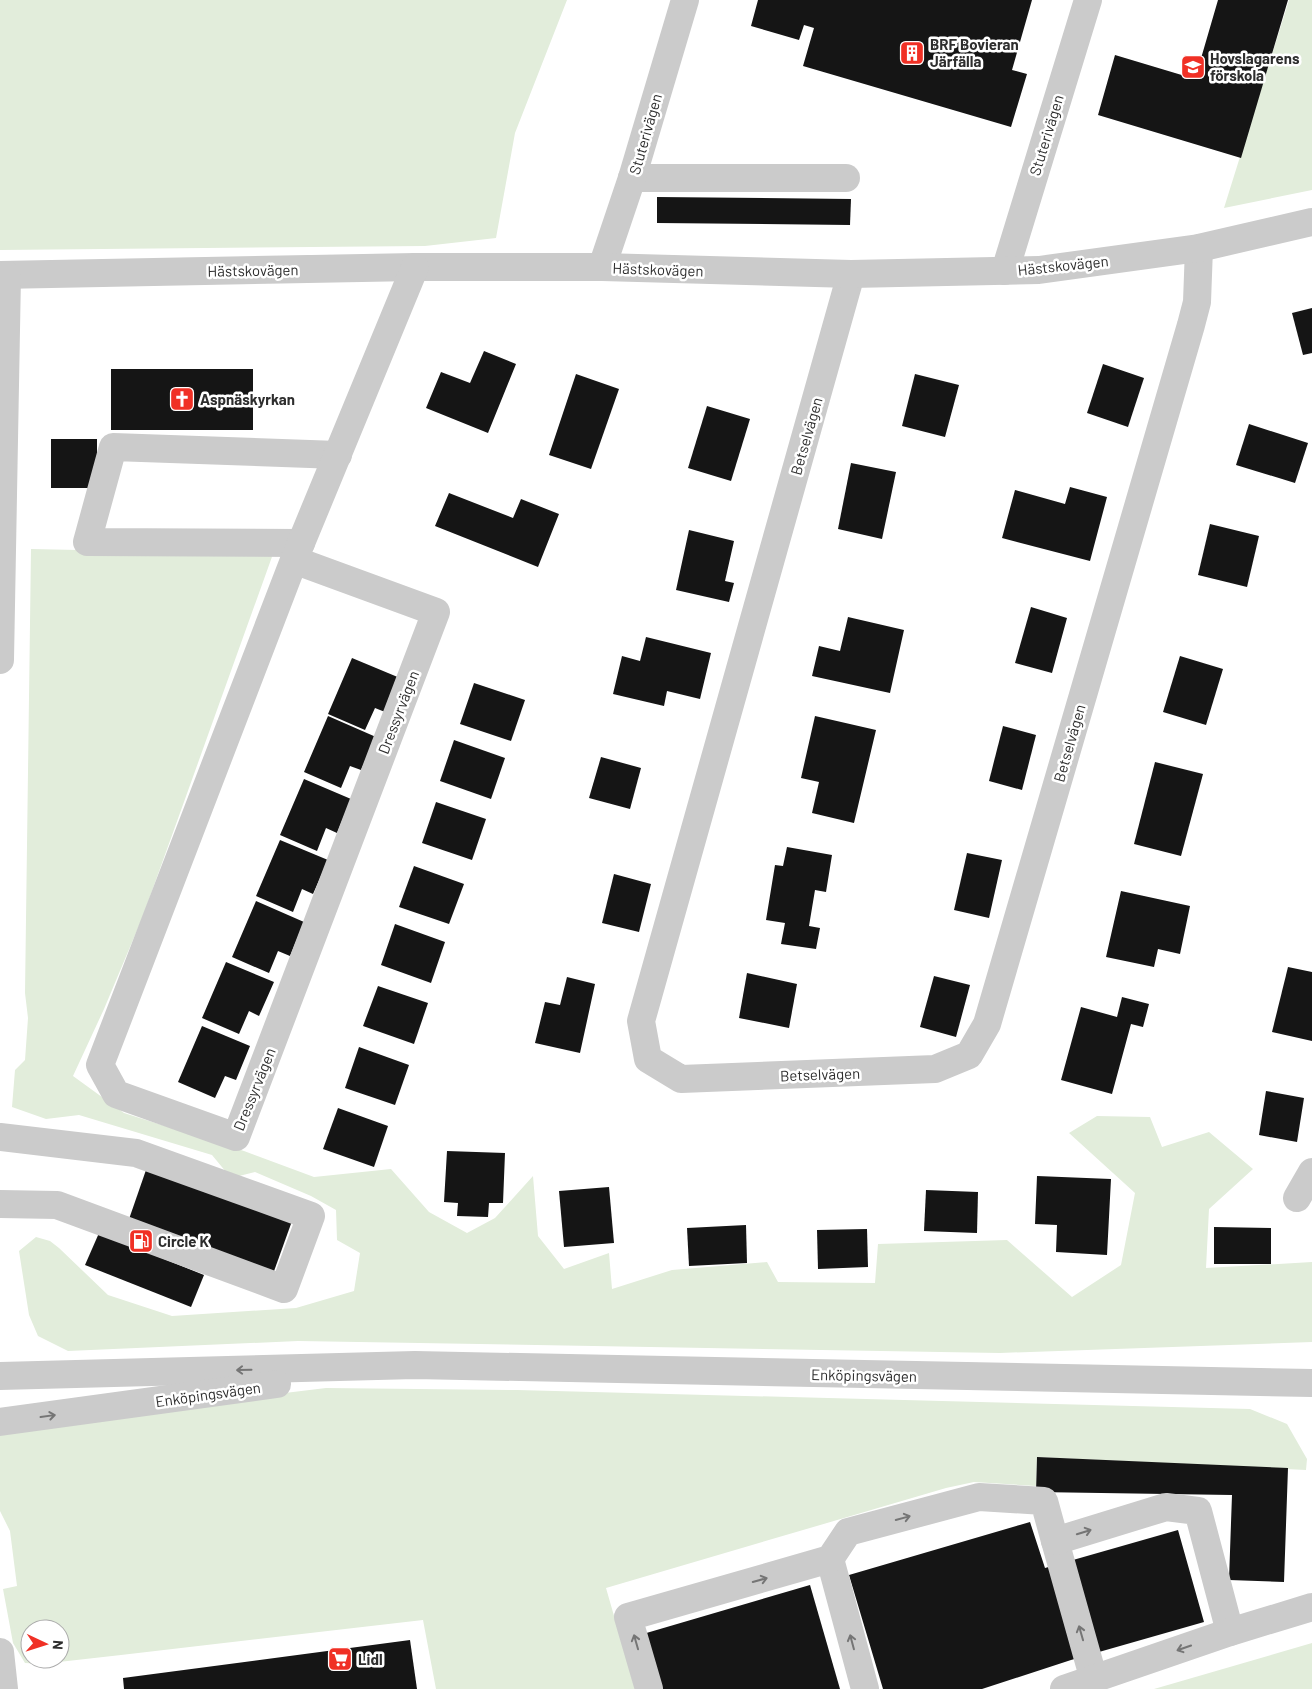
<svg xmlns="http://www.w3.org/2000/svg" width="1312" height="1689" viewBox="0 0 1312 1689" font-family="Barlow,sans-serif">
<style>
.green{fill:#e2eddb;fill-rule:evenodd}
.building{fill:#151515}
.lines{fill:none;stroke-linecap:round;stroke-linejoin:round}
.minor{stroke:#cbcbcb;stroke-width:28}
.oneway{stroke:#757575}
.labels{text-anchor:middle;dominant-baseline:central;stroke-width:5;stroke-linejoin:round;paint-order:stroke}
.poi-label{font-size:15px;font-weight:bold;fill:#2e2e2e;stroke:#fff;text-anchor:start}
.street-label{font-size:15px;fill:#2e2e2e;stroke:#fff}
</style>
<rect width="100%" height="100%" fill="#fff"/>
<g class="green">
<polygon points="0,0 567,0 515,133 496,238 425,246 0,250"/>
<polygon points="1289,0 1312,0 1312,190 1224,208"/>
<polygon points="31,549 273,554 143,916 104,1009 73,1076 124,1113 244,1151 314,1177 391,1169 429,1212 467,1233 495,1218 533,1176 538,1236 564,1269 609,1253 612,1289 672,1270 767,1262 778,1282 875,1283 878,1244 1007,1240 1072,1297 1121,1265 1135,1193 1069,1133 1097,1116 1150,1117 1162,1147 1209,1132 1253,1169 1209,1209 1206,1268 1312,1262 1312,1342 1000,1353 298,1341 68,1351 38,1336 29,1315 19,1251 36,1237 50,1241 59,1248 108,1295 172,1316 296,1308 354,1291 360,1253 337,1240 336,1210 311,1196 255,1172 231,1178 212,1155 79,1115 46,1119 12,1107 15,1070 25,1060 28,1018 25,993"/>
<path d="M326 1388 517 1390 1250 1409 1287 1424 1307 1459 1306 1470 1037 1457 1036 1486 974 1482 946 1488 606 1588 635 1689H436L423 1620 121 1655 41 1664 25 1663 13 1643 3 1589 17 1586 10 1531 0 1511V1435L171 1407ZM30 1629H60V1659H30Z"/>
<polygon points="1312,1643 1312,1689 1154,1689"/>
</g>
<g class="building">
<polygon points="758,0 1032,0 1012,70 1027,74 1011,127 803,66 814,28 804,25 799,40 751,26"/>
<polygon points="1218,0 1288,0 1241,158 1098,115 1115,55 1195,79"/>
<polygon points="657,197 851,199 850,225 657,223"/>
<polygon points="1312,308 1312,353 1303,355 1292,313"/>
<polygon points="484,351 516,364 488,433 426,408 441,372 470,383"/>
<polygon points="1103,364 1144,378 1128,427 1087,413"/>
<rect x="111" y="369" width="142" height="61"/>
<polygon points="576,374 619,389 591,469 549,455"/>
<polygon points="915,374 959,385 945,437 902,426"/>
<polygon points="707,406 750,419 731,481 688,468"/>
<polygon points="1249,424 1308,443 1295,483 1236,465"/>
<rect x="51" y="439" width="46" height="49"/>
<polygon points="851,463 896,472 882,539 838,529"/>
<polygon points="1070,487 1107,497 1090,561 1002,538 1015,490 1065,504"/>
<polygon points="449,493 513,518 521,499 559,514 538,567 435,526"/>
<polygon points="1210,524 1259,536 1247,587 1198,575"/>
<polygon points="689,530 734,541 725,581 734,583 729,602 676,590"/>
<polygon points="1031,607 1067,618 1052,673 1015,663"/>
<polygon points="848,617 904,630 890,693 812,676 819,646 840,651"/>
<polygon points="646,637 711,653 700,699 667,691 664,706 613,694 622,656 640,661"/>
<polygon points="1180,656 1223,669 1206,725 1163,712"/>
<polygon points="352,658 400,678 385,712 375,708 365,730 328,714"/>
<polygon points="474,683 525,700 511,741 460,724"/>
<polygon points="328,716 376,737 361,770 350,766 341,788 304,772"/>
<polygon points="815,716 876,730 854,823 812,813 819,782 801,778"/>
<polygon points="1003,726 1036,735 1022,790 989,781"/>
<polygon points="454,740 505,758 491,799 440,781"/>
<polygon points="601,757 641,768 630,809 589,798"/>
<polygon points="1155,762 1203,774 1181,856 1134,844"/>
<polygon points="304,779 351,799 337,833 326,828 317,851 280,835"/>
<polygon points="436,802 486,819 472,860 422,843"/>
<polygon points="280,840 328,860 313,894 302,889 293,912 256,896"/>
<polygon points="787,847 832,855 826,892 815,890 809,926 820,928 816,949 781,944 785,923 766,920 775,865 783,866"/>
<polygon points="967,853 1002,860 989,918 954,910"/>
<polygon points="414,866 464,884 449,924 399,907"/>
<polygon points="614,874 651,884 639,932 602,923"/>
<polygon points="1121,891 1190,906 1180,954 1158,949 1154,967 1106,957"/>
<polygon points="256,901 304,922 290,956 278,951 269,973 232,957"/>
<polygon points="395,924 445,942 431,983 381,965"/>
<polygon points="226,962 274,982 259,1016 249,1011 239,1034 202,1018"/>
<polygon points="1288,967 1312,972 1312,1041 1272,1032"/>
<polygon points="747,973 797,984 789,1028 739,1018"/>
<polygon points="934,976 970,985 956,1037 920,1027"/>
<polygon points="567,977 595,984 580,1053 535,1043 545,1002 560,1005"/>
<polygon points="378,986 428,1003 414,1044 363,1026"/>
<polygon points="1122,997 1149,1004 1143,1027 1131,1024 1112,1094 1061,1080 1081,1007 1117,1017"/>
<polygon points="202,1026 250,1046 236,1080 225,1076 215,1098 178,1082"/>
<polygon points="359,1047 409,1065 395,1105 345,1088"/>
<polygon points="1266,1091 1304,1098 1297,1142 1259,1135"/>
<polygon points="338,1108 388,1126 374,1167 323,1149"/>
<polygon points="447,1151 505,1153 503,1203 489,1203 488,1217 457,1216 458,1203 444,1202"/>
<polygon points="146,1170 292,1221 273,1274 128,1222"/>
<polygon points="1037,1176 1111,1179 1107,1255 1056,1252 1057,1225 1035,1224"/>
<polygon points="609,1187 614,1243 564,1247 559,1191"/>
<polygon points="926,1190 978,1192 977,1233 924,1231"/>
<polygon points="746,1225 747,1263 689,1266 687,1228"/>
<polygon points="1214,1227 1271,1228 1271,1264 1214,1264"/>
<polygon points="867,1229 868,1267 818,1269 817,1230"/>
<polygon points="99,1233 204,1275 191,1307 85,1265"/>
<polygon points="1037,1457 1288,1468 1284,1582 1229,1580 1232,1495 1036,1492"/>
<polygon points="1030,1522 1045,1568 1178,1530 1204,1622 1071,1660 982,1689 883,1689 849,1575"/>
<polygon points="810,1585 840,1689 659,1689 643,1634"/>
<polygon points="410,1640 417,1689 124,1689 123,1678"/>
</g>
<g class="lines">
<g class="minor">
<polyline points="632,178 846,178"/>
<polyline points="602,267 632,178 685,0"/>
<polyline points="1005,271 1088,0"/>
<polyline points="851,274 641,1021 648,1059 681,1079 935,1069 969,1055 987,1024 1191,325 1197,302 1199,248"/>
<polyline points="0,275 415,267 602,267 851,274 1039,270 1199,248 1312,222"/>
<polyline points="301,543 87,542 113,447 338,455"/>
<polyline points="294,560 436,612 236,1137 116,1094 100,1065 294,560 415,267"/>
<polyline points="0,660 7,275"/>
<polyline points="0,1137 136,1153 311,1216 284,1289 57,1205 0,1204"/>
<polyline points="1297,1198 1312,1172"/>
<polyline points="0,1376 415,1365 1312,1383"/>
<polyline points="0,1422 277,1384"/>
<polyline points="1055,1541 1094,1680"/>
<polyline points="830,1559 865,1689"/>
<polyline points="0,1652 4,1689"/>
<polyline points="649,1689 628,1617 830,1559 848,1532 979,1497 1044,1501 1055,1541 1166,1507 1198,1511 1230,1632"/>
<polyline points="1064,1689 1230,1632 1312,1607"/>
</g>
</g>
<defs><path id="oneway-shaft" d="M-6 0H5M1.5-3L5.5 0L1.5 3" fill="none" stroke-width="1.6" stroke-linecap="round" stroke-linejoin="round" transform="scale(1.25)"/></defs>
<g class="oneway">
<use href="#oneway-shaft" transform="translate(244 1370) rotate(179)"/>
<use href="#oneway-shaft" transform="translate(48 1416) rotate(-8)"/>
<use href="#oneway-shaft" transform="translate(903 1518) rotate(-15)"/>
<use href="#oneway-shaft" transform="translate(1084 1532) rotate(-17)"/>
<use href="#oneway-shaft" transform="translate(760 1580) rotate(-16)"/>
<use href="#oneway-shaft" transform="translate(1081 1633) rotate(-106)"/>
<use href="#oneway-shaft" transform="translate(636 1642) rotate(-106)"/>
<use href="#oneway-shaft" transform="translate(852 1642) rotate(-105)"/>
<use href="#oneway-shaft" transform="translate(1184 1648) rotate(161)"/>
</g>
<defs>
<symbol id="building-square" viewBox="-11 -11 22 22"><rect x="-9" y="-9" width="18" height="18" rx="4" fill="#f03025" stroke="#fff"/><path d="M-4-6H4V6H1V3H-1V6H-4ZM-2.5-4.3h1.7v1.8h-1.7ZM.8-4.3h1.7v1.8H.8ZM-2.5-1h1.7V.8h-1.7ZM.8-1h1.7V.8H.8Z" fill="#fff"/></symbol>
<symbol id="school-square" viewBox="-11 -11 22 22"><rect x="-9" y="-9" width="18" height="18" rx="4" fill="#f03025" stroke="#fff"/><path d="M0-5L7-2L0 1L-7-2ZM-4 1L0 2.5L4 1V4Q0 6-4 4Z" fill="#fff"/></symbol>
<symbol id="church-square" viewBox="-11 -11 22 22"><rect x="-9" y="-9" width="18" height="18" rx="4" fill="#f03025" stroke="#fff"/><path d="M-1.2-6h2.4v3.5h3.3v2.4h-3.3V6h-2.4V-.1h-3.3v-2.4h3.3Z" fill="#fff"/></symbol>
<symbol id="fuel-square" viewBox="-11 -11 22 22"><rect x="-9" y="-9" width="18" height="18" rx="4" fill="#f03025" stroke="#fff"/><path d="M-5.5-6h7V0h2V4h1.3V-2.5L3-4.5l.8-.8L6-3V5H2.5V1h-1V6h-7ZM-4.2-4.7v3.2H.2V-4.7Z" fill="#fff"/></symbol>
<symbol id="supermarket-square" viewBox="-11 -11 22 22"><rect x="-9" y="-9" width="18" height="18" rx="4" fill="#f03025" stroke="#fff"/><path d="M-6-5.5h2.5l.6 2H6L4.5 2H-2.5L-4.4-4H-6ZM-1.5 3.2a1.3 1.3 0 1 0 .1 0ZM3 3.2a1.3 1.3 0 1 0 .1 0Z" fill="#fff"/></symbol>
</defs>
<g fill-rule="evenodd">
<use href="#building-square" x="898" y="39" width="28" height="28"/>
<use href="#school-square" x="1179" y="53" width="28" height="28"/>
<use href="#church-square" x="168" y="385" width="28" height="28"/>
<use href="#fuel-square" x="127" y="1227" width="28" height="28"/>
<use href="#supermarket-square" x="326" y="1645" width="28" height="28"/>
</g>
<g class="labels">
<g class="poi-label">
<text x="930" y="44">BRF Bovieran<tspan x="930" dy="17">Järfälla</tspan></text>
<text x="1210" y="58">Hovslagarens<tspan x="1210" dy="17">förskola</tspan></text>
<text x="200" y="399">Aspnäskyrkan</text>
<text x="158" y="1241">Circle K</text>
<text x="358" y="1659">Lidl</text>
</g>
<g class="street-label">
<text transform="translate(645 134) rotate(-74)">Stuterivägen</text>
<text transform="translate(1046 135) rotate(-73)">Stuterivägen</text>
<text transform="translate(1063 265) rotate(-6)">Hästskovägen</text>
<text transform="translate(658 269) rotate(2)">Hästskovägen</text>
<text transform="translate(253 270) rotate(-1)">Hästskovägen</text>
<text transform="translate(806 436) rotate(-74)">Betselvägen</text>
<text transform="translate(398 712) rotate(-69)">Dressyrvägen</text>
<text transform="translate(1069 743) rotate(-74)">Betselvägen</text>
<text transform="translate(820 1074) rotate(-2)">Betselvägen</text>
<text transform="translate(254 1089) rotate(-68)">Dressyrvägen</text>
<text transform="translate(864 1375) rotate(1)">Enköpingsvägen</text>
<text transform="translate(208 1394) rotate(-8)">Enköpingsvägen</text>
</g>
</g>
<g transform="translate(45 1644) rotate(94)"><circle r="24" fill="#ffffff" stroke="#ababab"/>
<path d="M0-4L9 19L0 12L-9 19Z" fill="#f03025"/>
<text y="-8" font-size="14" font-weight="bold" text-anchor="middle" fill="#2e2e2e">N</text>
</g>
</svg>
